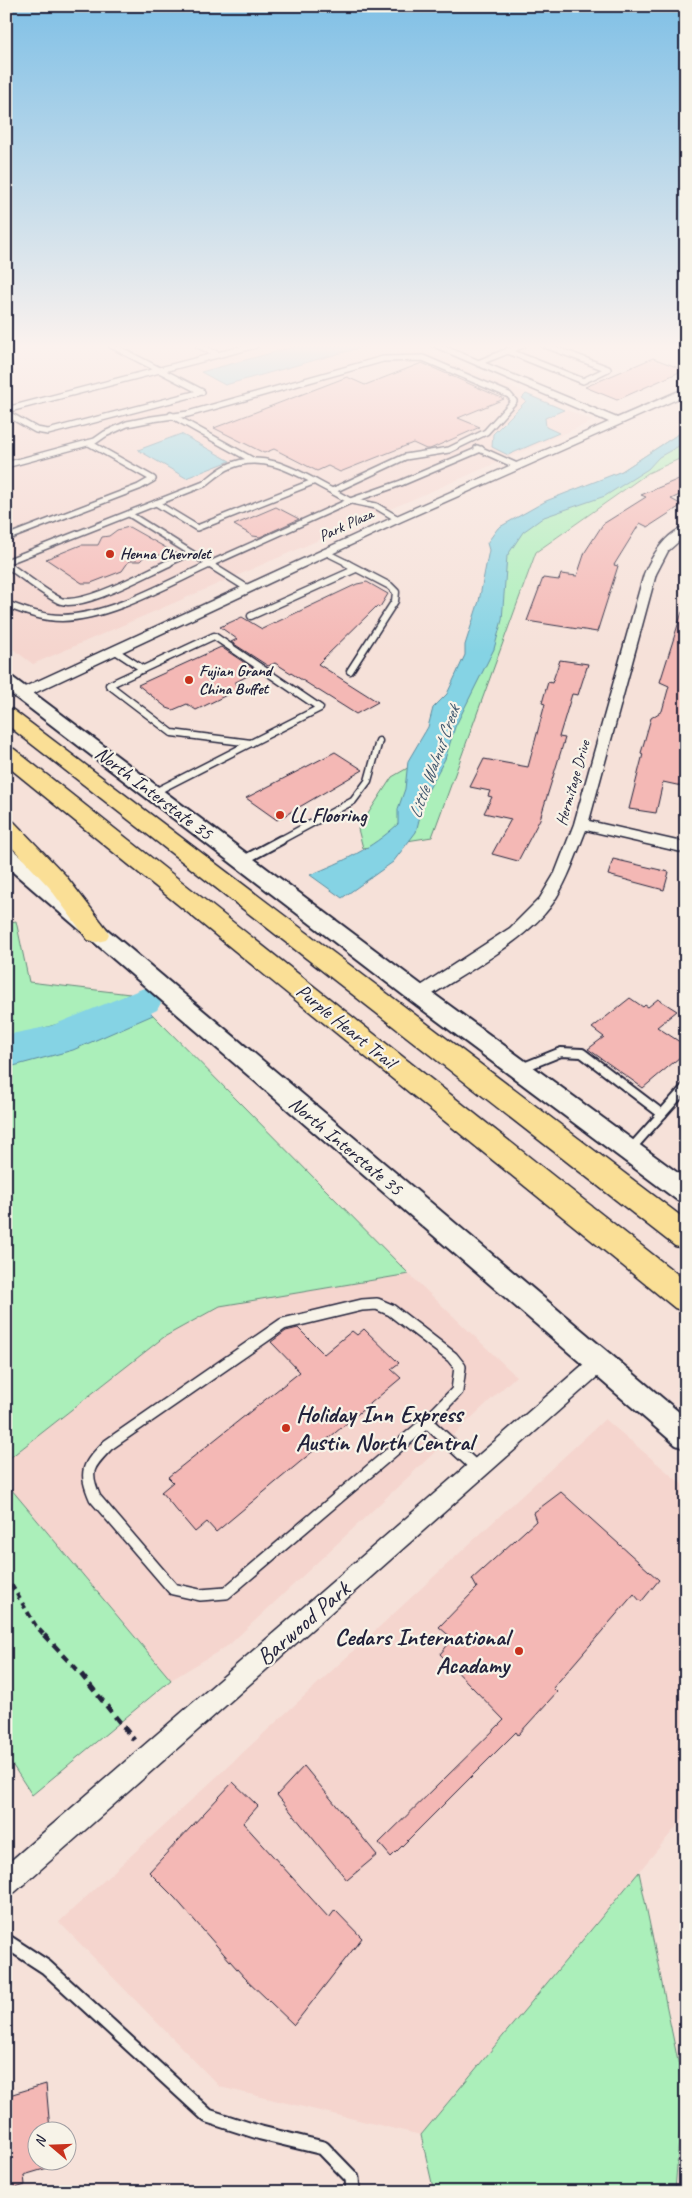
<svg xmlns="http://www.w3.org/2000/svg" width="692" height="2198" viewBox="0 0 692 2198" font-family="Caveat,sans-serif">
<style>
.built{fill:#f5d5ce}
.green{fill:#abefba;stroke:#66887a}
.water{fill:#85d3e4;stroke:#5d8ca0}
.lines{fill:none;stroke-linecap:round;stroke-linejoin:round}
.river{fill:#85d3e4;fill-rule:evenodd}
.building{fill:#f4b8b5;stroke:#22223b}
.service-far4-casing{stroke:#22223b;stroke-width:8}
.service-far3-casing{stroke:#22223b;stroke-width:9}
.service-far2-casing{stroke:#22223b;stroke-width:12}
.service-far1-casing{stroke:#22223b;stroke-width:14}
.service-casing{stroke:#22223b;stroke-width:17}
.minor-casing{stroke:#22223b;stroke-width:3}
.secondary-casing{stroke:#22223b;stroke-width:4}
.motorway-casing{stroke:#22223b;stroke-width:3}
.path-far1{stroke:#22223b;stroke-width:4;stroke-dasharray:6 4.5;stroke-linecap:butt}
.path{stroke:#22223b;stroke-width:5;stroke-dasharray:8 5.5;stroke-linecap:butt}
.service-far4{stroke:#f7f3e8;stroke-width:5}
.service-far3{stroke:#f7f3e8;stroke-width:6}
.service-far2{stroke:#f7f3e8;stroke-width:8}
.service-far1{stroke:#f7f3e8;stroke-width:11}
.service{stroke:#f7f3e8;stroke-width:13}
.minor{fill:#f7f3e8;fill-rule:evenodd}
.secondary{fill:#f7f3e8;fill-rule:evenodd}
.motorway{fill:#fadf96;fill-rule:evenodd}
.poi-dot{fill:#c8321e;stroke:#f7f3e8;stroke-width:2}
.labels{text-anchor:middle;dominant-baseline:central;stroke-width:4.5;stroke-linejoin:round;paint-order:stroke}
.far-street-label{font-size:16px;fill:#22223b;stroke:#f7f3e8}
.far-poi-label{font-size:16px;font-weight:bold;fill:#22223b;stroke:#f7f3e8;text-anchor:start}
.far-water-label{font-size:18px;font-style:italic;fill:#40576e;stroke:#f7f3e8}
.street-label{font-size:20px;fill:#22223b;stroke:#f7f3e8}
.poi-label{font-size:20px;font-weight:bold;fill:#22223b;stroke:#f7f3e8;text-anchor:start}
.near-poi-label{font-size:24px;font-weight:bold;fill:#22223b;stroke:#f7f3e8;text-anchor:start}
.near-street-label{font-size:24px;fill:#22223b;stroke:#f7f3e8}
</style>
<rect width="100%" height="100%" fill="#f6e1d9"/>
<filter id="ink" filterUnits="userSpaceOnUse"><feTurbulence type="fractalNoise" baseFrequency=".02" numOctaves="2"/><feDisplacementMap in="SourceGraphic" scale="10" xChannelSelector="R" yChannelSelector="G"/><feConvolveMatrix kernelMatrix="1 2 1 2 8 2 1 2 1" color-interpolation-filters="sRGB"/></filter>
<g filter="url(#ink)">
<g class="built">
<polygon points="6,345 413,345 593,421 33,664 6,644"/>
<polygon points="409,1274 516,1376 229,1645 171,1680 6,1483 6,1461 164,1337 220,1306"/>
<polygon points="605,1419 686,1488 686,1815 421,2135 220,2087 59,1922"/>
</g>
<g class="green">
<polygon points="686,429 686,456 648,473 536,552 432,837 363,848 358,829 392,777 411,766 459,679 484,607 496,532 559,499 622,471"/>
<polygon points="16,921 29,982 130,994 153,1015 409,1274 220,1306 164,1337 6,1461 6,923"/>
<polygon points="6,1483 171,1680 32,1795 6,1755"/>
<polygon points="639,1872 683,2086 675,2192 434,2192 421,2135"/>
</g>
<g class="water">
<polygon points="301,345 370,345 225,385 201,372"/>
<polygon points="526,394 564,410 545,418 546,427 559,433 508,455 492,447 493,434 526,401 522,398"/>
<path d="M686 429V442L659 457 648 469 605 496 544 517 523 532 507 556 502 620 494 649 455 727 445 759 425 796 416 832 393 862 342 898 310 875C344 861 371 849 398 824V809L405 789 408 761 428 727 433 708 447 694 465 655V645L479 601 489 550 487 543 498 528 546 501 622 471Z"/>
<polygon points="181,434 230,461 186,478 138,450"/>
<polygon points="130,994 153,1015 73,1050 6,1068 6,1039 89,1015"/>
</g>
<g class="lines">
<path class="river" d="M144 988 157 992 162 1001 157 1010C108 1034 60 1054 6 1063V1035L51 1026Z"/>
</g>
<g class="building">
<polygon points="653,358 684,370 617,400 585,387"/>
<polygon points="422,363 504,399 458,418 480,427 430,449 426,449 413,443 340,472 328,466 317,471 274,449 264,453 214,428 347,377 365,385"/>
<polygon points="686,476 686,492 671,499 682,505 648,527 640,523 614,565 618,566 597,632 527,621 543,578 559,580 561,574 577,576 585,552 603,524 646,497 641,495"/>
<polygon points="276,507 299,519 260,537 253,536 234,525"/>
<polygon points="129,527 177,554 145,556 140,561 129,561 122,571 91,583 82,583 46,559 81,545 98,545 102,537 109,536 117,530"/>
<polygon points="367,582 388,594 380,607 377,606 318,664 378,702 356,714 275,663 268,666 231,642 237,639 220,627 242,617 262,629 357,584"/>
<polygon points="682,612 686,612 686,787 663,782 656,813 629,809 643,754 641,753 651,718 662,711 669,686 660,682"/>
<polygon points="221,647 257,671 234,683 241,688 196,710 187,704 173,710 167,708 138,685"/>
<polygon points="560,660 588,664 578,695 572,694 559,737 565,738 540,819 518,861 492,854 511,819 484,813 492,797 488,796 490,791 470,787 484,759 528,767 545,704 542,703 548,682 552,683"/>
<polygon points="335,752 363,770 277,820 246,798"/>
<polygon points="613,859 669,872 664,890 608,875"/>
<polygon points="630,998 643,1007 645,1005 648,1007 658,999 677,1011 657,1027 686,1046 686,1052 643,1088 588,1049 604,1037 592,1028"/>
<polygon points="298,1328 324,1354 352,1331 357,1335 364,1329 399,1363 391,1369 401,1378 216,1532 207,1522 195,1532 161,1492 173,1482 168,1477 300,1372 271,1342 286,1331"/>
<polygon points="561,1492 659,1580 641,1602 634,1594 553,1688 557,1692 518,1735 516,1732 391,1857 379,1843 504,1720 440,1654 453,1639 439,1627 477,1588 472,1579 536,1521 533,1513"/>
<polygon points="304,1766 377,1855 347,1880 277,1795"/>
<polygon points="233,1782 258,1806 243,1823 329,1918 335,1910 362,1938 294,2025 244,1977 175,1898 149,1872"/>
<polygon points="46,2084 50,2130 38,2130 38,2160 53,2160 54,2166 24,2175 25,2185 6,2191 6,2096"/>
</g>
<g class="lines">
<defs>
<g id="service-far4">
<polyline points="198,345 219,355"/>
<polyline points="508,351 583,381 608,369 545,345"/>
<polyline points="478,363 523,345"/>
<polyline points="6,410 256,345"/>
<polyline points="6,413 36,430 48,432 202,392 111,345"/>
<polyline points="171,415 252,460"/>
<polyline points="477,448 517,466"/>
<polyline points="6,465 95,441 105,434 127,424 152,419 188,414 383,359 423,358 509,395 514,401 486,432 449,450 405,457 332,491 350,501 210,564"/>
<polyline points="350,501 401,483 481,449"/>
<polyline points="352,501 376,506 398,519"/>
<polyline points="156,503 197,528 313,482"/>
<polyline points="129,514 209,564"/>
<polyline points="6,538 139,487 153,479 89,443"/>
<polyline points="325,552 349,564"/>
<path d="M6 562 204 484C212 478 220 470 230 466 265 450 301 475 332 491"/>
<polyline points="166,564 191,553"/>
</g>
<g id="service-far3">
<polyline points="207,563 247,588"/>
<polyline points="346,563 390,586 396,592 395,601 350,671"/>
<path d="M6 564C18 572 49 597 61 601 84 608 146 573 169 563"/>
<path d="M6 604C24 611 42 618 62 618 111 617 168 583 213 563"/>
<polyline points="251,616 356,569"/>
<polygon points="214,636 320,708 251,743 172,733 109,685"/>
<polyline points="114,650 143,669"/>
<polyline points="153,793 251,743"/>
<polyline points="279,841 353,801 368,781 379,741"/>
</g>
<g id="service-far2">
<polyline points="242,861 281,840"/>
<polyline points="519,1069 561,1052 582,1053 662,1114 629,1151"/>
<polyline points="662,1114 686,1087"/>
</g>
<g id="service-far1">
<path d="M377 1304 391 1310 452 1357 460 1367 457 1391 427 1422 226 1593 200 1595 173 1589 95 1498C83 1470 88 1466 108 1445L283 1324 362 1305Z"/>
<polyline points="427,1422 478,1469"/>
</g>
<polyline id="service" points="6,1941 46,1967 208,2116 261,2133 323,2148 352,2178 353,2192"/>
<g id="minor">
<polygon points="430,345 442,345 617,418 686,388 686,395 402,521 28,696 18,696 17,693 18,690 394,517 609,422"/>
<path d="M686 527V535L668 551 656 574 589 821 686 843V853L586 830C576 855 568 880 553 903 528 940 463 974 425 999L419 1001 413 999 411 995 413 991 510 928 540 898 555 873 574 824 644 574C652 556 666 532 686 527Z"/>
<polygon points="600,1353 607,1356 610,1362 607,1368 15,1892 6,1896 6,1865 593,1356"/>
</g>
<g id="secondary">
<polygon points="6,676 12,677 427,989 686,1179 686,1203 677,1200 411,1001 6,690"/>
<polygon points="6,849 13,850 686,1418 686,1449 676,1445 6,866"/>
</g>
<g id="motorway">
<polygon points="6,708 13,710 686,1220 686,1249 675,1246 6,724"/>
<polygon points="6,748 14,749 686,1281 686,1312 675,1308 6,765"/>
<polygon points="6,820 14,822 65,875 106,928 109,934 106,940 97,942 88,940 49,887 6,841"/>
</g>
</defs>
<use href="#service-far4" class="service-far4-casing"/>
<use href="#service-far3" class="service-far3-casing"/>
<use href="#service-far2" class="service-far2-casing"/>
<use href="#service-far1" class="service-far1-casing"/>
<use href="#service" class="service-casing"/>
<use href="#minor" class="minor-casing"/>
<use href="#secondary" class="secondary-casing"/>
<use href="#motorway" class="motorway-casing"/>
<polyline class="path-far1" points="6,1576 36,1626 45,1636"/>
<polyline class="path" points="44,1635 81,1674 134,1740"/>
<use href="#service-far4" class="service-far4"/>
<use href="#service-far3" class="service-far3"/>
<use href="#service-far2" class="service-far2"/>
<use href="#service-far1" class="service-far1"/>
<use href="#service" class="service"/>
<use href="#minor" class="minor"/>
<use href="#secondary" class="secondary"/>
<use href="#motorway" class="motorway"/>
</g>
</g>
<linearGradient id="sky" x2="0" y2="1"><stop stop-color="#80c0e6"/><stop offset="0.53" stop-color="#fbf2ee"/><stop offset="1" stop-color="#fbf2ee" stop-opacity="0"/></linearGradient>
<rect width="692" height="653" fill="url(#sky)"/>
<g class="poi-dot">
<circle cx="110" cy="554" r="5"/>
<circle cx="189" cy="680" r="5"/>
<circle cx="280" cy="815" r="5"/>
<circle cx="286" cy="1428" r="5"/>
<circle cx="519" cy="1651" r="5"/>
</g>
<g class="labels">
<g class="far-street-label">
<text transform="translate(346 525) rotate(-25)">Park Plaza</text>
<text transform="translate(573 783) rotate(-74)">Hermitage Drive</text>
</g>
<g class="far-poi-label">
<text x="120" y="554">Henna Chevrolet</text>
<text x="199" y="671">Fujian Grand<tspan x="199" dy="18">China Buffet</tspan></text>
</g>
<g class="far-water-label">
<text transform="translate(434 762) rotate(-70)">Little Walnut Creek</text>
</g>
<g class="street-label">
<text transform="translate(154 793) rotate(37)">North Interstate 35</text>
<text transform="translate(346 1026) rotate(39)">Purple Heart Trail</text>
<text transform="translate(346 1146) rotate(40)">North Interstate 35</text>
</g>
<g class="poi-label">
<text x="290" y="815">LL Flooring</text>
</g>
<g class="near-poi-label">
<text x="296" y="1414">Holiday Inn Express<tspan x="296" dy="28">Austin North Central</tspan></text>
<text x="509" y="1637" text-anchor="end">Cedars International<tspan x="509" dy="28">Acadamy</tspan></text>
</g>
<g class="near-street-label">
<text transform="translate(303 1623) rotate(-41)">Barwood Park</text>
</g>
</g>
<rect width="692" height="2198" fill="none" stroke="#f7f3e8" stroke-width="25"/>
<rect x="12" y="12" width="667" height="2173" fill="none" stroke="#22223b" stroke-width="2" filter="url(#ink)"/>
<g transform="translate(52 2146) rotate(289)"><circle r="24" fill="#f7f3e8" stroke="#a29fa3"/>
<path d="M0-4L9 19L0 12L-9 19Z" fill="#c8321e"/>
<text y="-8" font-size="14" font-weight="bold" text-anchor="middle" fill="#22223b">N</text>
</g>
</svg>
